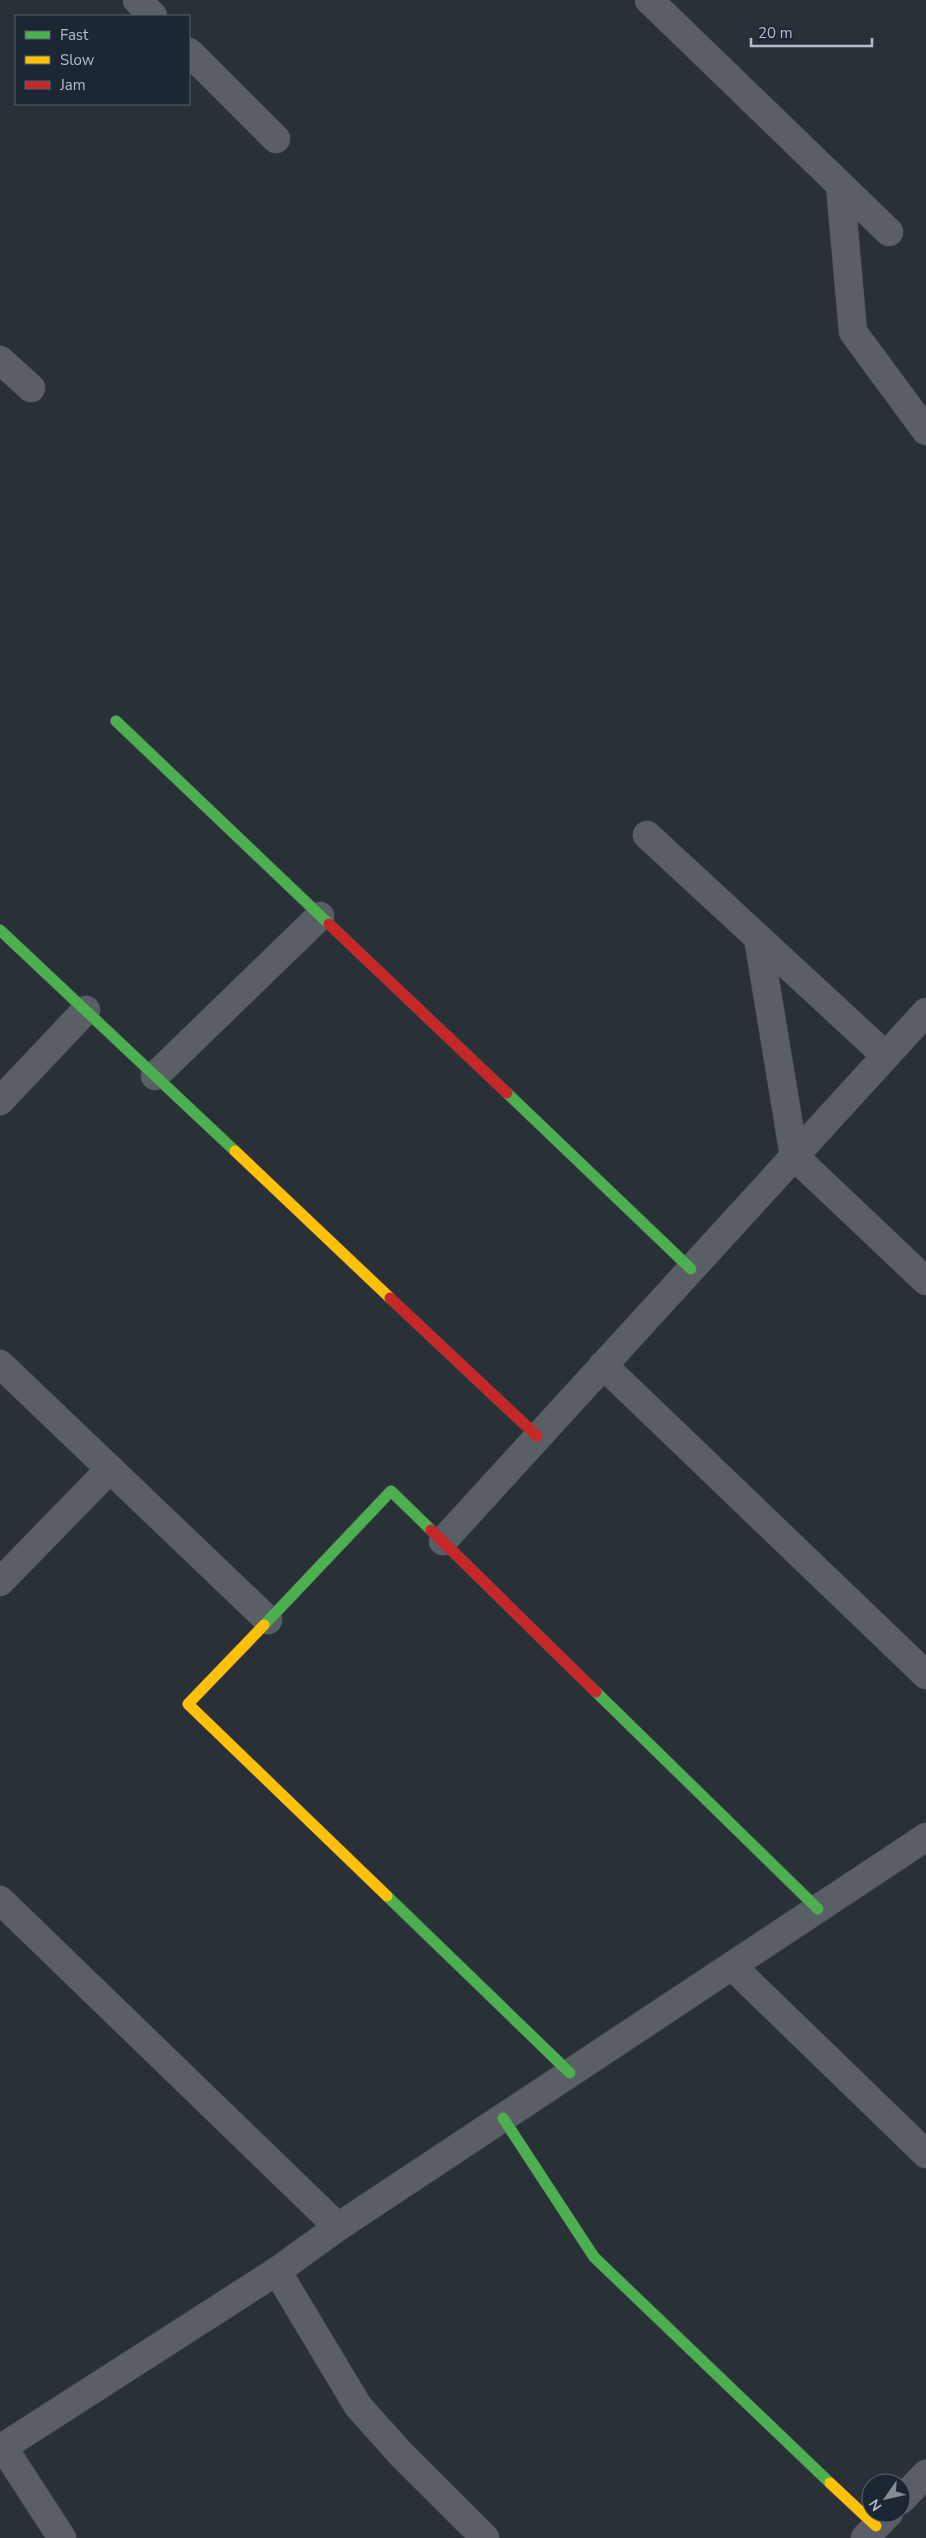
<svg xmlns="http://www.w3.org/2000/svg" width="926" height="2538" viewBox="0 0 926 2538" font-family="'Nunito Sans',sans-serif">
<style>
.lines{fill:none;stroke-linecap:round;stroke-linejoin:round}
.street-casing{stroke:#484c53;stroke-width:29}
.fast-casing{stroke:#484c53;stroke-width:12}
.slow-casing{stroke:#484c53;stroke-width:12}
.jam-casing{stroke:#484c53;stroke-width:12}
.street{stroke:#5a5e66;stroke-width:28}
.fast{stroke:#4caf50;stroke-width:11}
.slow{stroke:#ffc107;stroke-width:11}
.jam{stroke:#c62828;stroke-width:11}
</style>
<rect width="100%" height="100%" fill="#2a3038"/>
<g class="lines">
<defs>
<g id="street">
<polyline points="137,0 153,16"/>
<polyline points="649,0 889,232"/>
<polyline points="189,52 276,139"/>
<polyline points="840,185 853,332 926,431"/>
<polyline points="0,360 31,388"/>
<polyline points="647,835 886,1056"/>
<polyline points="758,938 794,1156 926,1281"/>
<polyline points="155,1076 320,916"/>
<polyline points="0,1101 86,1010"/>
<polyline points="0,1364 268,1620"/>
<polyline points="603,1365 926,1675"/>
<polyline points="443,1541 926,1012"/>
<polyline points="0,1582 110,1469"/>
<polyline points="0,1900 338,2227"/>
<polyline points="732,1966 926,2154"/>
<polyline points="277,2271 358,2406 400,2453 485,2538"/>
<polyline points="3,2447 62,2538"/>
<polyline points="0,2449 277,2271 338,2227 926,1837"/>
<polyline points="901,2500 926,2474"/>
<polyline points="865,2538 889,2513"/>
</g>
<g id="fast">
<polyline points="116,721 329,924"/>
<polyline points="0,930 235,1151"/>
<polyline points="507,1093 691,1269"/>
<polyline points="264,1625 391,1491 431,1530"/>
<polyline points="596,1692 818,1909"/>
<polyline points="387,1896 570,2073"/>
<polyline points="503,2118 594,2257 830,2483"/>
</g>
<g id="slow">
<polyline points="235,1151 390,1298"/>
<polyline points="264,1625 188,1704 387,1896"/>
<polyline points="830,2483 876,2526"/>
</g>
<g id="jam">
<polyline points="329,924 507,1093"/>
<polyline points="390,1298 537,1436"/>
<polyline points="431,1530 596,1692"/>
</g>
</defs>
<use href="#street" class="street-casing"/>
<use href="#fast" class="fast-casing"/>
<use href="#slow" class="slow-casing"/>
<use href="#jam" class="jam-casing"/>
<use href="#street" class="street"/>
<use href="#fast" class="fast"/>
<use href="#slow" class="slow"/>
<use href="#jam" class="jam"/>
</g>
<rect x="15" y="15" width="175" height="90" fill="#1d2633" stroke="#59626f"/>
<rect x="25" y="31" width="25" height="8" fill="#4caf50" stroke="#59626f"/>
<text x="60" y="40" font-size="15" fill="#b4bcc9">Fast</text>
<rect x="25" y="56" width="25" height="8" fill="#ffc107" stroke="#59626f"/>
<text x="60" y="65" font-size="15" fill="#b4bcc9">Slow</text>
<rect x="25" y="81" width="25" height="8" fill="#c62828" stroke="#59626f"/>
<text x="60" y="90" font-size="15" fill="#b4bcc9">Jam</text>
<g transform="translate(886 2498) rotate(236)"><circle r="24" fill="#1d2633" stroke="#59626f"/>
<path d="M0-4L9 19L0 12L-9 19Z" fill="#848b96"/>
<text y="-8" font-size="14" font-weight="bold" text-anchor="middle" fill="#b4bcc9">N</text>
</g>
<path d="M751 38v8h121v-8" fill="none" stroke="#b4bcc9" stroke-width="2.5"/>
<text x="758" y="38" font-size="15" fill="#b4bcc9" stroke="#1d2633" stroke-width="4" paint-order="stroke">20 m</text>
</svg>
